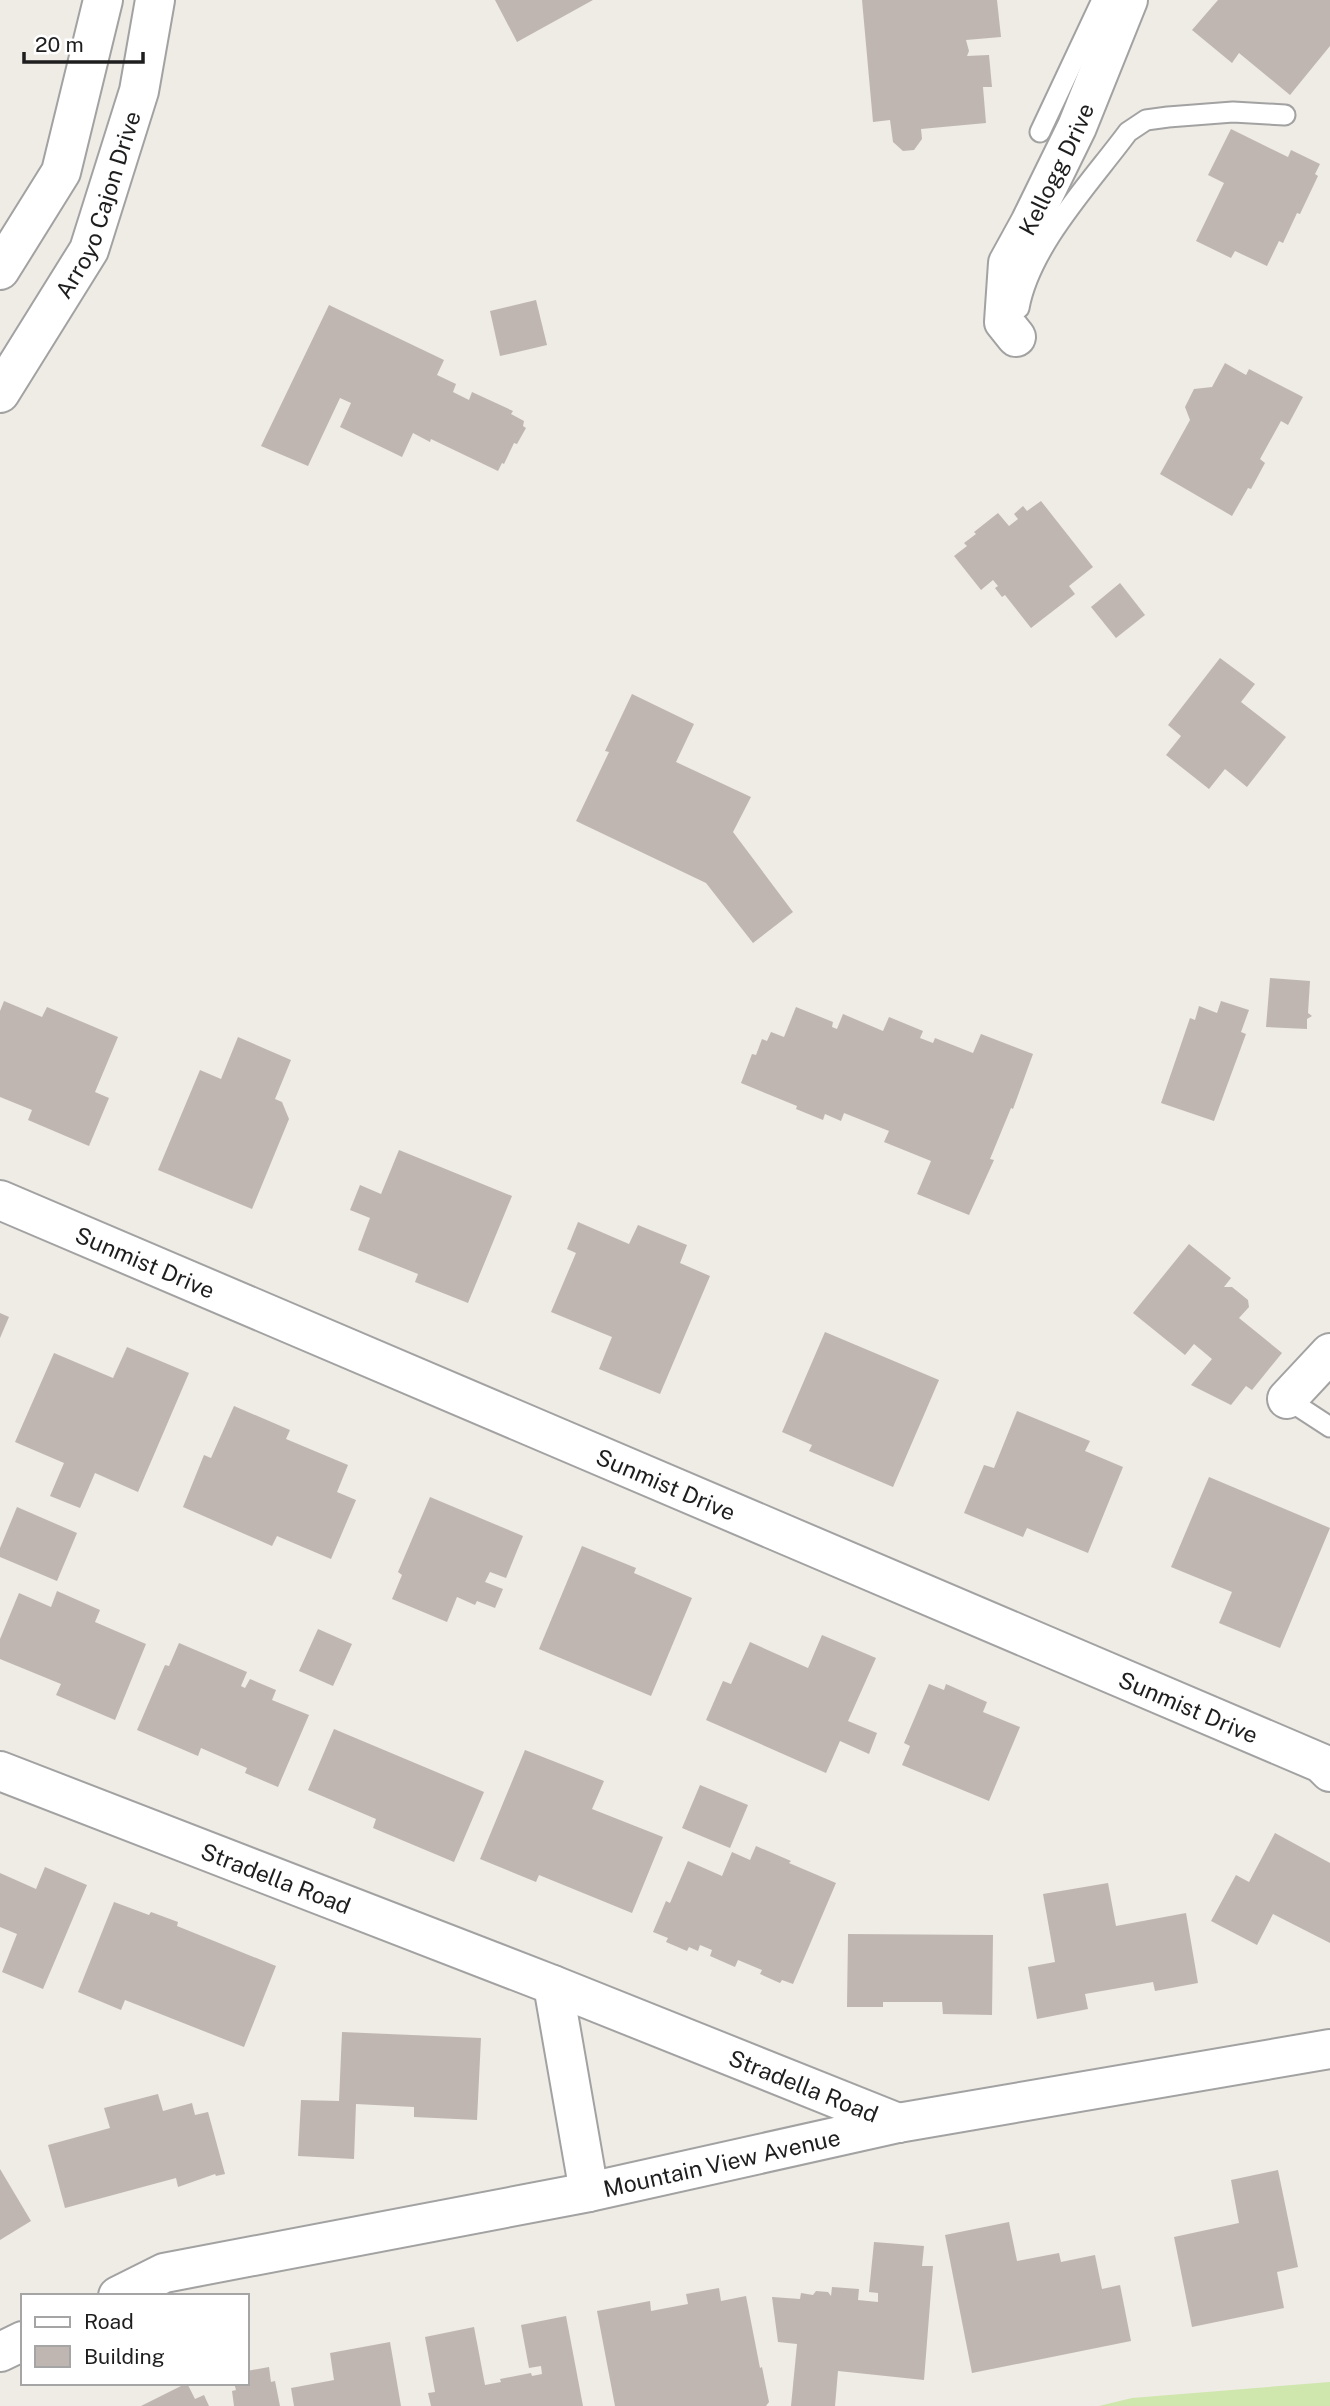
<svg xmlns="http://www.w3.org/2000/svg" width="1330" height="2406" viewBox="0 0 1330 2406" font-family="'Public Sans',sans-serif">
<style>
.grass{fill:#cfe7ac}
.building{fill:#bfb6b1}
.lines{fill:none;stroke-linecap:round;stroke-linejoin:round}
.service-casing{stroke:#a2a2a2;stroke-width:23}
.minor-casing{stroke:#a2a2a2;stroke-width:42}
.tertiary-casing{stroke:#a2a2a2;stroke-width:42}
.service{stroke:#fff;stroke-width:19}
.minor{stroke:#fff;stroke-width:38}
.tertiary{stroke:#fff;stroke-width:38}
.labels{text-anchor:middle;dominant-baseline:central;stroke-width:7;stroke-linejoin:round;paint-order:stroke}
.street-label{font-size:23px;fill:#1e1e1e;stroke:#fff}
</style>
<rect width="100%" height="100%" fill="#efebe5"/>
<polygon class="grass" points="1330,2382 1330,2406 1099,2406 1132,2398"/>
<g class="building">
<polygon points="495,0 593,0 517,42"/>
<polygon points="862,0 997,0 1001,37 966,40 969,51 967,56 989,55 992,87 983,87 986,123 921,129 922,139 914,150 903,151 893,142 890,120 873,122"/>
<polygon points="1218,0 1330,0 1330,46 1290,95 1239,53 1232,63 1192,30"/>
<polygon points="1231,129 1288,157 1291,150 1320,164 1315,174 1318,176 1300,214 1297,213 1283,243 1279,241 1267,266 1235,251 1231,258 1196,241 1224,183 1208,175"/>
<polygon points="536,300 547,345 500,356 490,311"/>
<polygon points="329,305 444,360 437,375 456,384 453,392 469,400 472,392 513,411 511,414 524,421 523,426 526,428 517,444 514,443 504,464 502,463 498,471 431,439 430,442 413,433 402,457 340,427 351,403 340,398 308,466 261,446"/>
<polygon points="1225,363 1246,375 1249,369 1303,397 1288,425 1281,421 1260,459 1265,463 1251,489 1248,488 1232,516 1160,474 1190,420 1185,407 1194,389 1212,387"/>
<polygon points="1041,501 1093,567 1069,586 1075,594 1031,628 1005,595 1002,597 995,588 998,586 993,580 981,590 954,556 967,546 964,543 976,534 974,532 998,513 1009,526 1018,519 1014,514 1023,506 1027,511"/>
<polygon points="1120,583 1145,615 1116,638 1091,607"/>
<polygon points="1220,658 1255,684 1241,702 1286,737 1247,787 1225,769 1209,789 1166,755 1181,736 1168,725"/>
<polygon points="632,694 694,724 676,762 751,797 733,832 793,912 753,943 706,883 576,821 609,752 605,751"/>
<polygon points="1270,978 1310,981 1308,1013 1312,1016 1307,1019 1307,1029 1266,1027"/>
<polygon points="4,1001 42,1017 47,1007 118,1037 95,1092 109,1098 89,1146 28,1120 32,1110 0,1097 0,1011"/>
<polygon points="1221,1001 1249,1010 1241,1032 1246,1034 1214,1121 1161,1103 1190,1018 1195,1020 1199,1006 1217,1013"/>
<polygon points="796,1007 833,1022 832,1027 837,1029 843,1014 883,1031 889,1017 923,1031 920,1038 933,1043 935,1038 973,1053 981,1034 1033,1054 1013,1109 1011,1108 990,1159 994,1160 969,1215 917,1194 931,1161 884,1142 889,1131 844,1113 841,1121 825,1114 823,1120 796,1109 797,1106 741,1083 752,1054 756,1055 762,1039 767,1041 771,1032 784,1037"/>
<polygon points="238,1037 291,1060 275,1099 282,1102 289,1119 252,1209 158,1170 200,1070 221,1079"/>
<polygon points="399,1150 512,1196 468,1303 415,1282 418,1274 358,1250 370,1218 350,1210 360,1185 381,1194"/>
<polygon points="578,1222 629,1244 638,1225 687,1245 680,1263 710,1276 660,1394 599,1369 612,1337 551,1312 576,1253 567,1249"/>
<polygon points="1189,1244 1231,1278 1224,1287 1232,1287 1248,1300 1249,1307 1239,1318 1282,1353 1252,1390 1246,1386 1231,1405 1191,1385 1212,1359 1194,1344 1185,1355 1133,1313"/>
<polygon points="0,1313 9,1317 0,1338"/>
<polygon points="825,1332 939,1380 893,1487 809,1451 812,1445 782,1432"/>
<polygon points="127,1347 189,1373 138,1492 95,1473 80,1508 50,1496 64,1463 15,1442 54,1353 113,1378"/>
<polygon points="234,1406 290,1430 286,1439 348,1465 337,1492 356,1500 331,1559 277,1536 272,1546 183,1507 204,1455 211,1458"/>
<polygon points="1017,1411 1090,1441 1085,1451 1123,1467 1088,1553 1027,1528 1023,1537 964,1513 984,1465 994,1468"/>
<polygon points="1209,1477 1330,1528 1280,1648 1219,1623 1232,1592 1171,1567"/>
<polygon points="430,1497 523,1536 506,1578 490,1572 485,1582 503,1589 495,1608 477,1601 475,1605 457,1597 447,1622 392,1599 402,1575 398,1572"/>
<polygon points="17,1507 77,1533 57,1581 0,1557 0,1548"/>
<polygon points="582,1546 636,1568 634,1573 692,1598 651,1696 539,1649"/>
<polygon points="57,1591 100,1610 95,1622 146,1644 115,1720 56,1695 61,1684 0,1659 0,1639 19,1593 51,1607"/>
<polygon points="318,1629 352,1644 333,1686 299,1671"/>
<polygon points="822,1635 876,1658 848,1721 877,1733 869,1754 840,1741 826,1773 706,1720 723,1681 731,1684 750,1642 808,1668"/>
<polygon points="179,1643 247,1672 241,1686 245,1688 250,1679 276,1690 272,1700 309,1715 278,1787 245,1773 247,1768 201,1748 198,1756 137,1730 165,1665 169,1666"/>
<polygon points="929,1684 944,1690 946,1684 987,1702 983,1712 1020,1727 989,1801 902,1765 910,1746 904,1743"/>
<polygon points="334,1729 484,1792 454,1862 373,1828 376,1819 308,1790"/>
<polygon points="525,1750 604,1781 592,1809 663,1837 632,1913 539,1875 536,1882 480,1859"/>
<polygon points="700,1785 748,1805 730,1848 682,1828"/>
<polygon points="1275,1833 1330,1863 1330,1943 1273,1914 1257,1945 1211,1921 1236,1875 1249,1882"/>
<polygon points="756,1846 791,1861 789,1863 836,1883 793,1984 782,1980 780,1983 760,1974 762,1970 738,1960 735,1967 710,1956 712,1950 700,1945 698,1951 689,1947 687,1951 666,1942 668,1938 653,1932 666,1901 670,1903 688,1861 722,1876 732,1852 750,1860"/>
<polygon points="45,1867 87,1885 43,1989 2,1972 17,1934 0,1927 0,1873 36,1889"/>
<polygon points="1108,1883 1116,1926 1186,1913 1198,1983 1155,1991 1153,1982 1085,1994 1088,2009 1037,2019 1028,1967 1055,1962 1043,1894"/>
<polygon points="114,1902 149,1915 151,1912 178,1922 177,1926 276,1966 244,2047 125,2000 121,2010 78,1992"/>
<polygon points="848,1934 993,1935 992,2015 943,2014 942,2002 883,2002 883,2007 847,2007"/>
<polygon points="342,2032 481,2038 477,2120 414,2117 414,2107 356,2104 354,2159 298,2156 301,2100 339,2101"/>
<polygon points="158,2094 163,2111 192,2103 195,2115 208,2112 225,2174 216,2176 215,2174 178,2187 176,2178 65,2208 48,2145 110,2128 104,2108"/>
<polygon points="0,2169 31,2221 0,2240"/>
<polygon points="1278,2170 1298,2267 1277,2272 1284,2308 1192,2327 1174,2237 1239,2223 1231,2180"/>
<polygon points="1009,2222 1017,2261 1059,2253 1061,2262 1095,2255 1102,2289 1120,2285 1131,2341 972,2373 945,2235"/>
<polygon points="874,2242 924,2246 922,2266 933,2266 924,2380 838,2371 835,2406 791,2406 797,2344 778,2342 772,2297 800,2299 801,2293 813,2295 816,2291 828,2292 831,2296 832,2287 859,2289 858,2300 878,2302 878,2293 869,2292"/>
<polygon points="719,2288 721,2301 746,2296 760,2368 762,2367 769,2402 766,2406 615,2406 597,2311 650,2301 651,2311 688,2304 686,2294"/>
<polygon points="566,2316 583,2406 431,2406 428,2393 435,2392 425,2337 474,2327 485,2385 501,2382 500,2379 531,2373 532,2376 542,2374 541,2366 529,2368 521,2325"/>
<polygon points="390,2342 401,2406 294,2406 291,2388 334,2380 330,2353"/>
<polygon points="269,2367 271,2382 275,2381 280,2406 234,2406 232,2391 236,2390 234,2383 247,2383 247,2371"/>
<polygon points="187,2383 195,2399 204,2395 209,2406 141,2406"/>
</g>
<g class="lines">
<defs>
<g id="service">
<polyline points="1040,132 1102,0"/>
<path d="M1019 308C1030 246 1091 182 1128 132L1146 120 1168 117 1233 112 1285 115"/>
<polyline points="1287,1399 1330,1427"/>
</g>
<g id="minor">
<polyline points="0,270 61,172 103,0"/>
<path id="s1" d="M1016 337 1004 322 1008 263 1030 223 1077 127 1128 0"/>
<path id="s2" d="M0 393 89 250 139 91 155 0"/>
<path id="s3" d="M0 1200 1321 1763 1330 1772"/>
<polyline points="1287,1399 1330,1353"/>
<path id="s4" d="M0 1771 553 1985 898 2123"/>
<polyline points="553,1985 589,2192"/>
<path id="s5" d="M118 2296 164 2273 589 2192 898 2123"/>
<polyline points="0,2352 23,2341"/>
</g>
<polyline id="tertiary" points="898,2123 1330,2049"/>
</defs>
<use href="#service" class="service-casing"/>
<use href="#minor" class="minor-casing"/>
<use href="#tertiary" class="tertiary-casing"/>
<use href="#service" class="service"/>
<use href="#minor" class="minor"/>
<use href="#tertiary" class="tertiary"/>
</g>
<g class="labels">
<g class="street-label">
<text stroke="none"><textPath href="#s1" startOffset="184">Kellogg Drive</textPath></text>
<text stroke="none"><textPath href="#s2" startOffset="214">Arroyo Cajon Drive</textPath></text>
<text stroke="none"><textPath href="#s3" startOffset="158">Sunmist Drive</textPath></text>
<text stroke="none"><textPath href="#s3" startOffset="724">Sunmist Drive</textPath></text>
<text stroke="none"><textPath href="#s3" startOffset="1292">Sunmist Drive</textPath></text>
<text stroke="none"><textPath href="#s4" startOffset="296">Stradella Road</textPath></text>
<text stroke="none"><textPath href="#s4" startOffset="863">Stradella Road</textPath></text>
<text stroke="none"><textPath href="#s5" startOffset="620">Mountain View Avenue</textPath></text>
</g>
</g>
<rect x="21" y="2294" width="228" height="91" fill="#ffffff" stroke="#a5a5a5" stroke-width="2"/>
<rect x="35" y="2317" width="35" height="10" fill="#ffffff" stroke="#a5a5a5" stroke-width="2"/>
<text x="84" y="2329" font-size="21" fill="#1e1e1e">Road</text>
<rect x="35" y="2346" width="35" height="21" fill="#bfb6b1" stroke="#a5a5a5" stroke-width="2"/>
<text x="84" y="2364" font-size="21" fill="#1e1e1e">Building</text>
<path d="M24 52v10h119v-10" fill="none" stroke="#1e1e1e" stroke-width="3.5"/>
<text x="35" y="52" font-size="21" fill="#1e1e1e" stroke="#ffffff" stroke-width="5" paint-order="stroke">20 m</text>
</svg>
